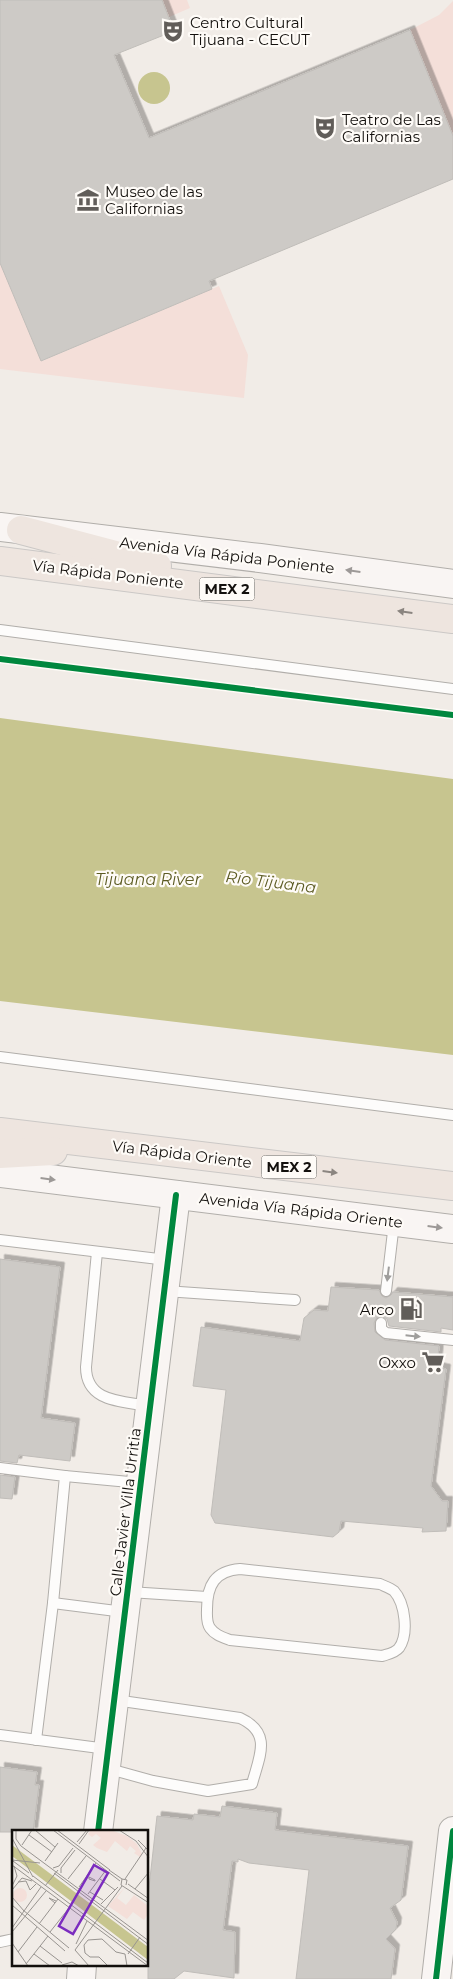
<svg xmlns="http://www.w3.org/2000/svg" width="453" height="1979" viewBox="0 0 453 1979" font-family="Montserrat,sans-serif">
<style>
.green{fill:#f4dfd9}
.water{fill:#c7c58f}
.building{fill:#cdcac6;stroke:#c0bdb9;filter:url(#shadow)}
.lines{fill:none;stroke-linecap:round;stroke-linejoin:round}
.lane-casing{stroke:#b1aeaa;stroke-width:12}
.secondary-casing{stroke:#b1aeaa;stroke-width:30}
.highway-casing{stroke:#cbc8c6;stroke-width:30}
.lane{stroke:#fdfcfb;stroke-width:10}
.secondary{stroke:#f9f5f3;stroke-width:28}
.highway{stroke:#eee5df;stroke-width:28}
.cycleway-casing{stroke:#fefbf7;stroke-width:9}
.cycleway{stroke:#00873e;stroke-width:6}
.oneway{fill:#9d9997}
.oneway2{fill:#8b8580}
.oneway3{fill:#9f9e9c}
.labels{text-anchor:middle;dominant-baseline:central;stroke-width:4.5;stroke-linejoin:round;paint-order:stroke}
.shield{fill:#fefbf7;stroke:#5a5653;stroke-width:1}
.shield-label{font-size:14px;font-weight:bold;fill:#13100d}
.poi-label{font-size:15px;fill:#13100d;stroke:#fefbf7;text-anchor:start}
.street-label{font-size:15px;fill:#13100d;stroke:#fefbf7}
.water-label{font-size:16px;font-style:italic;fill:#5c5b23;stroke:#fefbf7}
.inset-road{fill:none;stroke:#989490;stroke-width:1}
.view{fill:#7b2cbf;fill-opacity:0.15;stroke:#7b2cbf;stroke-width:2.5}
.inset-edge{fill:none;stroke:#13100d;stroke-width:2.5}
</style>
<defs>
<filter id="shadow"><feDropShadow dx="4.5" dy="-4.5" stdDeviation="0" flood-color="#0004"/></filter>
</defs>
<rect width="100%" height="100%" fill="#f1ece7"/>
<g class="green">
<polygon points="162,0 187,0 190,8 169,17"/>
<polygon points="453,1 453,136 410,30 439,15"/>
<polygon points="0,263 42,361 219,286 248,355 244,398 0,369"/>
</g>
<g class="water">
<circle cx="154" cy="88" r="16"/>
<polygon points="0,718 453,779 453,1055 0,1001"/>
</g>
<g class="building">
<polygon points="0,0 162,0 174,31 114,55 149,138 410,30 453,136 453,179 209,281 212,289 41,361 0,263"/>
<polygon points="0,1259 60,1267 41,1418 75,1423 70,1461 19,1455 17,1463 0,1461"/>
<polygon points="331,1287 379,1290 382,1296 386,1298 391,1295 393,1292 453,1297 453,1330 441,1328 441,1332 389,1326 387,1319 381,1316 377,1317 374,1323 375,1332 385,1340 439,1346 437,1367 446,1369 431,1486 442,1501 448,1501 446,1531 422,1532 423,1528 341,1521 339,1532 333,1537 215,1523 211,1515 226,1390 193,1386 201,1327 300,1341 304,1318 314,1310 328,1311"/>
<polygon points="0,1475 15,1477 12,1499 0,1498"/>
<polygon points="0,1767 37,1772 35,1785 39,1785 33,1832 0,1832"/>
<polygon points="222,1806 277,1813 275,1830 408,1846 401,1900 390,1908 397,1922 396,1929 386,1939 395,1949 391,1979 296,1979 309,1870 249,1863 238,1859 238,1862 232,1861 223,1930 235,1932 234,1978 184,1971 174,1979 148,1979 148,1896 157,1816 193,1820 194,1814 220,1817"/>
</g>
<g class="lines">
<defs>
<g id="lane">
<polyline points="0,630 453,689"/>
<polyline points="0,1057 453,1115"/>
<polyline points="0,1240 167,1260"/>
<path d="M97 1252 86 1367C86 1402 121 1401 148 1406"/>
<polyline points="165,1291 295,1300"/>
<polyline points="386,1291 394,1223"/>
<polyline points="381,1323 381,1329 386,1333 453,1340"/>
<polyline points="0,1468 65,1476 53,1603 36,1740"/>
<polyline points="65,1476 140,1483"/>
<path d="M240 1569 380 1584C384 1586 390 1588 394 1591 405 1603 409 1634 399 1648 395 1653 388 1654 382 1656L230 1640C222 1637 215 1635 210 1628 206 1622 207 1615 207 1609 207 1585 215 1571 240 1569Z"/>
<polyline points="129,1592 207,1597"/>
<polyline points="53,1603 124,1612"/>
<polyline points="0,1735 107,1749"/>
<path d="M106 1768 153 1781 208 1791 252 1784C259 1757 273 1733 240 1718L115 1700"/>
<polyline points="0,1942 14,1939"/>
</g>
<g id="secondary">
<polyline points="0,527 260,558 453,584"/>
<polyline points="0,1173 453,1229"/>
<polyline points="98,1832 176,1195"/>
<polyline points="81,1979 82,1965"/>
<polyline points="436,1979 453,1831"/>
</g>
<g id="highway">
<polyline points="21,530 157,566"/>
<polyline points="0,561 453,619"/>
<polyline points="0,1132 453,1186"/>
<polyline points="0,1154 53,1151"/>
</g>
</defs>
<use href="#lane" class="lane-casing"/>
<use href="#secondary" class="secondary-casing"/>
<use href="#highway" class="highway-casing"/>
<use href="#lane" class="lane"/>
<use href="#secondary" class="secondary"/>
<use href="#highway" class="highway"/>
<defs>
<g id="cycleway">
<polyline points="0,659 453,715"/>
<polyline points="98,1832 176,1195"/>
<polyline points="436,1979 453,1831"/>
</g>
</defs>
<use href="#cycleway" class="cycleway-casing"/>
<use href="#cycleway" class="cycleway"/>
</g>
<defs><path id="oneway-solid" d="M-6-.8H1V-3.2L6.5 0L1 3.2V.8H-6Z" transform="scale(1.25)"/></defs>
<g class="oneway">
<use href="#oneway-solid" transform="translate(353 571) rotate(-172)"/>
<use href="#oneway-solid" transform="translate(48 1179) rotate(7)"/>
<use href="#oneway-solid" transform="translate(435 1227) rotate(7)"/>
</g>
<g class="oneway2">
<use href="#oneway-solid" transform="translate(405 612) rotate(-172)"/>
<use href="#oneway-solid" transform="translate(330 1172) rotate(7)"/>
</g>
<g class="oneway3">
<use href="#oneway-solid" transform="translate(388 1274) rotate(97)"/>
<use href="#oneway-solid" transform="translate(413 1336) rotate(6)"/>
</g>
<defs>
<symbol id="theatre-bare" viewBox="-9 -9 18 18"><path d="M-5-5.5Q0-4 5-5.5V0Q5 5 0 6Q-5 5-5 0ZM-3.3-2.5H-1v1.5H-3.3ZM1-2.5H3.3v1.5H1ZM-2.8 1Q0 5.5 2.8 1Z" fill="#615d59" stroke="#fefbf7" stroke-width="2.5" paint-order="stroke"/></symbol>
<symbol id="museum-bare" viewBox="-9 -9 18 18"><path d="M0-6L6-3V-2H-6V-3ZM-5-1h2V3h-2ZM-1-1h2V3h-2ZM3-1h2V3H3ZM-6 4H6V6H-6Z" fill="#615d59" stroke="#fefbf7" stroke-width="2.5" paint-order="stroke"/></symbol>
<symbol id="fuel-bare" viewBox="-9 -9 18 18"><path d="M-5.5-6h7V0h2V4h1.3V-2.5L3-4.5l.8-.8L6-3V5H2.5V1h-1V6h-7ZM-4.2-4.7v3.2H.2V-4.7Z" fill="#615d59" stroke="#fefbf7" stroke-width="2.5" paint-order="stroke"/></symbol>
<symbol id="supermarket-bare" viewBox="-9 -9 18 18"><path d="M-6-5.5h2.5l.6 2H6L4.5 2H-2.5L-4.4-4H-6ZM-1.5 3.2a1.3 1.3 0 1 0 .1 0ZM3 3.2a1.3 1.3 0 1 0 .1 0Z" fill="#615d59" stroke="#fefbf7" stroke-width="2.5" paint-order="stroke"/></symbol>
</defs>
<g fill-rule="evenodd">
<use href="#theatre-bare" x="157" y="15" width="32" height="32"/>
<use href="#theatre-bare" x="309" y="112" width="32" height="32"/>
<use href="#museum-bare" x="72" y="184" width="32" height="32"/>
<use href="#fuel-bare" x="395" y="1293" width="32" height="32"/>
<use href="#supermarket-bare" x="417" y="1346" width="32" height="32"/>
</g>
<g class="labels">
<g class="shield">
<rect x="199.5" y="577.5" width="55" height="23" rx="4"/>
<rect x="261.5" y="1155.5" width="55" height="23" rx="4"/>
</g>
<g class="shield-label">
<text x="227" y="589">MEX 2</text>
<text x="289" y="1167">MEX 2</text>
</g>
<g class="poi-label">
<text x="190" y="22">Centro Cultural<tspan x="190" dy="17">Tijuana - CECUT</tspan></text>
<text x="342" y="119">Teatro de Las<tspan x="342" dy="17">Californias</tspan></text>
<text x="105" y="191">Museo de las<tspan x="105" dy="17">Californias</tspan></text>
<text x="394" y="1309" text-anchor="end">Arco</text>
<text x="416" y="1362" text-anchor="end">Oxxo</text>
</g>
<g class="street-label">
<text transform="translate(227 555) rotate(7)">Avenida Vía Rápida Poniente</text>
<text transform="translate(108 574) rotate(7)">Vía Rápida Poniente</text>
<text transform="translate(182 1154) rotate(7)">Vía Rápida Oriente</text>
<text transform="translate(301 1210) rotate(7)">Avenida Vía Rápida Oriente</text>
<text transform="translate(125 1512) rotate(-83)">Calle Javier Villa Urritia</text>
</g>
<g class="water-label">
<text x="148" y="879">Tijuana River</text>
<text transform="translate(271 882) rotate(7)">Río Tijuana</text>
</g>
</g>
<g transform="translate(12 1830)">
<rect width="136" height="136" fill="#f1ece7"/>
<path d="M79 0H99L115 6 125 14 130 24 128 27 122 23 124 21 118 16 115 21 103 11 95 22 85 18 81 15 89 8 84 4 80 7 76 4ZM113 57 105 68 114 75 122 65 136 76V84L132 90 121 82 115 89 96 76ZM1 65a7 7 0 1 1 14 0a7 7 0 1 1-14 0Z" fill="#f4dfd9"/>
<path d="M0 15 136 117V130L0 26Z" fill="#c7c58f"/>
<path class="inset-road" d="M4 0V9L9 16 137 111M23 0 43 17M41 0 108 51M45 0 98 40M107 0 124 11 137 28M17 5 40 22M0 8 21 47M126 10 137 21M65 12 75 0M67 14 77 0M10 15 20 0M0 30 28 33M1 31 17 43M33 31 46 13M0 35 136 136M41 38 47 36 61 18M97 40 110 49M42 43 137 115M49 43V38L63 20M21 46 136 133M77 47 83 50V51L77 49ZM56 49 74 26M88 49 103 60M113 49 134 18M6 52 14 51 18 60 24 54M116 54 137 69M114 55 115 50 110 49 109 55 137 73M0 56 5 46 2 36M33 56 46 40M67 57 84 33M123 59 137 42M0 60 10 48 20 51M78 62 91 70M76 64 94 40M0 67 12 81M43 73 37 68 44 71M89 74 106 57M0 75 53 121M11 80 57 118M27 94 46 69M0 98 29 57M0 102 34 61M38 102 57 78M0 113 16 136M64 114 75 91M28 116 50 133M63 120 110 56M63 120 77 136M6 122 25 97M22 124 38 136M116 124 128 107M14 134 36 106M50 135 60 132 67 136M96 136 87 127H78L73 123 72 115 76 110 90 109 104 122 113 124 115 136"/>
<path class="view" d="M82 35 96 43 61 104 47 96Z"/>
<rect width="136" height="136" class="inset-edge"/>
</g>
</svg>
